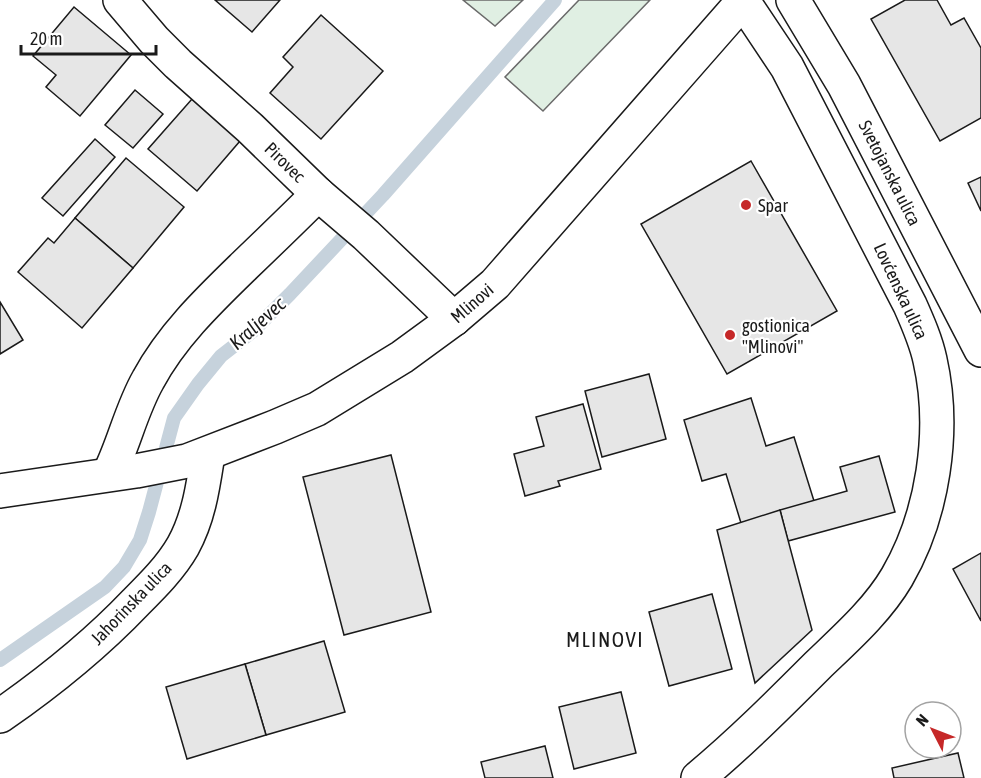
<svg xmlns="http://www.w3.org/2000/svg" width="981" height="778" viewBox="0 0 981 778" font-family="'Asap Condensed',sans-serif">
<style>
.green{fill:#e0efe3;stroke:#6a6a6a;stroke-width:1.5}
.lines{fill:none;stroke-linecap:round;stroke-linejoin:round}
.stream{stroke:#c6d2dc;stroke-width:14}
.building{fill:#e6e6e6;stroke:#1a1a1a;stroke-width:1.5}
.minor-casing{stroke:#1a1a1a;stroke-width:36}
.secondary-casing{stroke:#1a1a1a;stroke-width:36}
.minor{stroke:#fff;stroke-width:33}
.secondary{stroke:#fff;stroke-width:33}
.poi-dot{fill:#c62828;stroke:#fff;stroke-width:2}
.labels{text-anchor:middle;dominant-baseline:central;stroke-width:4.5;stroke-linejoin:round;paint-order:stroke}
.street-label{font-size:18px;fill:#1a1a1a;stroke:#fff}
.poi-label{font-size:18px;fill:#1a1a1a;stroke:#fff;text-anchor:start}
.water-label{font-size:20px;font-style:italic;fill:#1a1a1a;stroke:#fff}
.quarter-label{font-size:21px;letter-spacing:1.5px;fill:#1a1a1a;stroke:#fff}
</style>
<rect width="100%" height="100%" fill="#fff"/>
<g class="green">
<polygon points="463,0 523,0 495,26"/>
<polygon points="579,0 650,0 543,111 505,77"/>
</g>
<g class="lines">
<polyline class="stream" points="0,660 105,587 124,567 140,540 149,512 174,418 198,384 221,356 253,331 290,294 383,195 555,0"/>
</g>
<g class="building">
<polygon points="215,0 280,0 252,32"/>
<polygon points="905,0 937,0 951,25 964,18 981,48 981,118 940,141 871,19"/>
<polygon points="74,7 131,55 80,116 46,87 56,75 33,56"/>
<polygon points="321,15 383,71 321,139 270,93 293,67 283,57"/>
<polygon points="135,90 163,114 133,148 105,125"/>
<polygon points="192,99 240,141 197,191 148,149"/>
<polygon points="95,139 115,157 63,216 42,198"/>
<polygon points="126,158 184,207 133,268 75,218"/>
<polygon points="751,161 837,311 727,374 641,224"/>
<polygon points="981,177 981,211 968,183"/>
<polygon points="75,218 133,268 82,328 18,272 48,238 54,243"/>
<polygon points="0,302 23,340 0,354"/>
<polygon points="649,374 666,439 602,457 585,391"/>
<polygon points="751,398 766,446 794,437 814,501 741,523 726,474 702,481 684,420"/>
<polygon points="583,404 601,469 558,481 560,486 525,496 514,454 544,446 536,417"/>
<polygon points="391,455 431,612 344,635 303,477"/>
<polygon points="879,456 895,512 788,541 780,510 847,491 840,467"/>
<polygon points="780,510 812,630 755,683 717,530"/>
<polygon points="981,553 981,621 953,569"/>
<polygon points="712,594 732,669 669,686 649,612"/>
<polygon points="324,641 345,712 266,735 245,664"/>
<polygon points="245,664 266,735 187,759 166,687"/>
<polygon points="621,692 636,753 574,769 559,707"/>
<polygon points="545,746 553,778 485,778 481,762"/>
<polygon points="958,753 964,778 894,778 892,768"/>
</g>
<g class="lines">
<defs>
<g id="minor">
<polyline points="120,0 154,40 178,64 250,128 318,194 366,235 454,319"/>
<polyline points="793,0 844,85 981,350"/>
<path d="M109 474C124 444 131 410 148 380 171 337 207 302 242 268 268 243 293 219 318 194"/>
<path d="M0 716C49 682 95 645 136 602 153 585 171 567 183 546 199 517 203 486 208 454"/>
<path d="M698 778C740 743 779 704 818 665 845 639 877 611 897 577 933 515 946 431 930 360 926 341 918 323 910 305L787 67 743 1"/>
</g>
<polyline id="secondary" points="0,491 136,471 187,461 275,427 317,409 402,357 454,319 495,284 744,0"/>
</defs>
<use href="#minor" class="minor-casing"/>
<use href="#secondary" class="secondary-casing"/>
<use href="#minor" class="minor"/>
<use href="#secondary" class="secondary"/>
</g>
<g class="poi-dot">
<circle cx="746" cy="205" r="6"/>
<circle cx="730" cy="335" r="6"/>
</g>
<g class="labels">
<g class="street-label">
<text transform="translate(285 162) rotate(44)">Pirovec</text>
<text transform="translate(890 173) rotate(63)">Svetojanska ulica</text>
<text transform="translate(901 291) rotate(65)">Lovćenska ulica</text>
<text transform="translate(472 303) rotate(-41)">Mlinovi</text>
<text transform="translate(131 603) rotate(-46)">Jahorinska ulica</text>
</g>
<g class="poi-label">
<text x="758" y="205">Spar</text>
<text x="742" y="325">gostionica<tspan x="742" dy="21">"Mlinovi"</tspan></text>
</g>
<g class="water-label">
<text transform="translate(257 323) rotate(-42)">Kraljevec</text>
</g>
<g class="quarter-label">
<text x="605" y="639">MLINOVI</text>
</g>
</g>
<g transform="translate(933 730) rotate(312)"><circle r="28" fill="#ffffff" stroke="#a3a3a3" stroke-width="1.5"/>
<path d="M0-4.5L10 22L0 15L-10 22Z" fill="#c62828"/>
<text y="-9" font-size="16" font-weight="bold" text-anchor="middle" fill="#1a1a1a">N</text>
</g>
<path d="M21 45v9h135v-9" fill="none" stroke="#1a1a1a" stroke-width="3"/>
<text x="30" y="45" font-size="18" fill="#1a1a1a" stroke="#ffffff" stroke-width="4.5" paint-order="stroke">20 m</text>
</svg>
